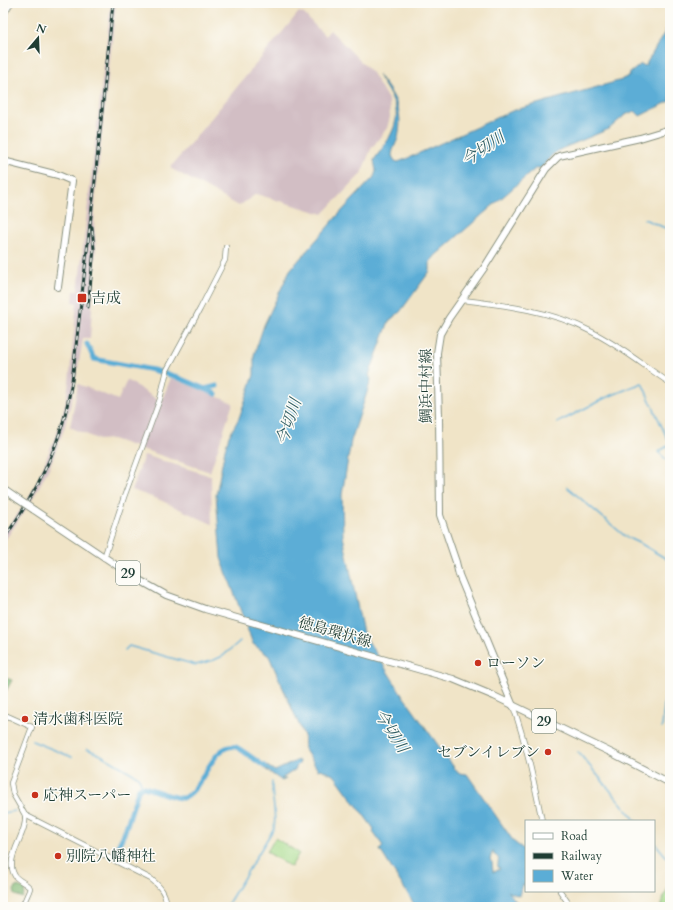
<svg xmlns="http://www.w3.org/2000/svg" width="673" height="910" viewBox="0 0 673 910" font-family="Cardo,'Noto Serif JP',serif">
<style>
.industrial{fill:#d2bec4}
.green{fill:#a5da8a;stroke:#628c5f}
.forest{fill:#84ba76;stroke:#527c55}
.water{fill:#5badd6;stroke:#3d7585;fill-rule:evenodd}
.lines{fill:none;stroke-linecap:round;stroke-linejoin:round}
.stream{stroke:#5badd6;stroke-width:1.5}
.canal{stroke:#5badd6;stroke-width:5}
.minor-casing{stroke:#88907e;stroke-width:6}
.major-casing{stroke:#88907e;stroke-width:8}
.minor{stroke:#fff;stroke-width:4.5}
.major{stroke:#fff;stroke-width:6}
.rail-casing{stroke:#1f3d34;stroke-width:3}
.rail{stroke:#fdfcf7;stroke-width:1.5;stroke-dasharray:4.5;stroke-linecap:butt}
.major-bridge-casing{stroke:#88907e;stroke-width:8;stroke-linecap:butt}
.major-bridge{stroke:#fff;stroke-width:6}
.poi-dot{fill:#c8321e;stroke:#fdfcf7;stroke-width:1.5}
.labels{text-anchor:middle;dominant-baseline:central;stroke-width:3;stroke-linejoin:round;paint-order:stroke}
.shield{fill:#fdfcf7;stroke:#62766e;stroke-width:1}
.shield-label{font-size:14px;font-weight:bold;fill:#1f3d34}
.poi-label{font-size:15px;fill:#1f3d34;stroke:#fdfcf7;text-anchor:start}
.street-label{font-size:15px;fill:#1f3d34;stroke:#fdfcf7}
.water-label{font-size:16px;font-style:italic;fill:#315f65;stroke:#fdfcf7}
</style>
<rect width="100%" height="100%" fill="#fdfcf7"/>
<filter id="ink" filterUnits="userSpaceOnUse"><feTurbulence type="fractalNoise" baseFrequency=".025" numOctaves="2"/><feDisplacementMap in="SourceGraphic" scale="8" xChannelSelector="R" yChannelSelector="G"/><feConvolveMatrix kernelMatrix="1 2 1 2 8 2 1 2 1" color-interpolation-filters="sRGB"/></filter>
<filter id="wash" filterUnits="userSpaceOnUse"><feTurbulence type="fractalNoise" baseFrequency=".012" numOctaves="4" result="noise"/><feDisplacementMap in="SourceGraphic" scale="16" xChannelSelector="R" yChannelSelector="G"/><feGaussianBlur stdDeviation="0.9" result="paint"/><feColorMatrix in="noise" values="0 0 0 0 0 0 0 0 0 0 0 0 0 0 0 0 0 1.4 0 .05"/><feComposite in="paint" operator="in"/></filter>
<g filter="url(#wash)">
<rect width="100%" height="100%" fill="#f0e4c7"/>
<g class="industrial">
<polygon points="111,3 116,3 96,191 94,224 96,249 90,339 83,339 72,400 64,429 50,466 31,502 3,543 3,534 27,501 38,479 59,427 66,399 69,382 77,303 73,302 74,291 78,291"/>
<polygon points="299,12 304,14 325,36 330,30 372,73 389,101 390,117 387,128 371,149 361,174 323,214 256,194 239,206 170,168"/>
<polygon points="171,378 233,403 210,472 112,439 99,440 70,427 78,384 118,400 127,380 161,402"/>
<polygon points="144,455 211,476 212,524 160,500 132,490"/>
</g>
<g class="green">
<polygon points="275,838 299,853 291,867 267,852"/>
<polygon points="670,883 670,907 660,907"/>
</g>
<g class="forest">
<polygon points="3,677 12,680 3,697"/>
<polygon points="17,886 23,888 25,891 23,898 15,895 14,890"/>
</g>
<g class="water">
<path d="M670 23V101L640 116 635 111 625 115 609 129 561 149 552 155 541 168H536L436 255 430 262V271L400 312 389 321 369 375 371 380 351 441 342 495 343 536 363 633 403 696 458 773 467 774 514 842 526 851V886L522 884 519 896 507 891 521 907H416L380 850 383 846 373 832 374 829 335 776 321 769 318 770 305 750 304 736 269 656 253 644 221 558 216 495 225 449 229 436 239 418 254 375V355L264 325 290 270 339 214 374 177 376 171 374 160C385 144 401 126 395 105 391 95 383 84 378 75 395 96 404 110 398 138 396 144 392 150 392 156L395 161 398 162 406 159 512 111 622 80V79L630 76 629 74 641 64 645 66ZM492 852H494L493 854C502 859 497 860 498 868H500L499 870H497V871L493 872 492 862 490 860Z"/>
<polygon points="298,760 300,763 296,767 296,769 281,779 286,779 282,781 258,764 259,761 275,771"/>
</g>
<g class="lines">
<g class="stream">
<polyline points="644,219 670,230"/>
<polyline points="557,423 605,398 642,383 668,440"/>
<polyline points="668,446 658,452 670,463"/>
<polyline points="567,487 626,537 643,545 670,561"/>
<polyline points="125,650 129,646 196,665 214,660 223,656 240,641"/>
<polyline points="667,684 670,672"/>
<polyline points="662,728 665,695"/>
<polyline points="32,741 72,757"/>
<polyline points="87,749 101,755 137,776 140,780 142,787"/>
<polyline points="578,752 636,821"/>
<polyline points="3,813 15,811"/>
<polyline points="654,842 670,861"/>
<path d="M226 907 274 828C277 813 271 797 272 782"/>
</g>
<g class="canal">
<polyline points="87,344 94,359 153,370 174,376 205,389 217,386"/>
<polyline points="205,389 216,394"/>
<path d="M115 852 124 834 139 788 144 787C151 789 176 799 182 798 202 794 212 741 236 747 241 749 258 762 264 766"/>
</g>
</g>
</g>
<g filter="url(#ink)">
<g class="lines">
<defs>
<g id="minor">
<polyline points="3,16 11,3"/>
<path d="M462 300C505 305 552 311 590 331 619 345 644 366 670 383"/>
<polyline points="104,558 124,497 160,399 167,370 200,309 225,260 226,247"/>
<path d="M513 706C526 743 534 782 542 821"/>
<path d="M3 714 32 727 11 783 13 794 25 815 151 879C161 887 166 894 167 907"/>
<polyline points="560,891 571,907"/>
<path d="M22 907 29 891 30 888C26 883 19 881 15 876 3 858 28 834 25 815"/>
</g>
<g id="major">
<polyline points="3,161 58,175 72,181 58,287"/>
<polyline points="3,489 19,500"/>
<polyline points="34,510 134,577 166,595 205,609 453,679 494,696 614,754 670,783"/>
<polyline points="513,706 459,575 456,562 440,515 439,416 437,353 440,334 449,318 484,268 546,169 559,156 640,138 670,129"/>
</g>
</defs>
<use href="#minor" class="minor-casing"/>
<use href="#major" class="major-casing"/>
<use href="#minor" class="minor"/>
<use href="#major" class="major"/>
<defs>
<g id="rail">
<polyline points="88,307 94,249 92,227"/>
<path d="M3 540C28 504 48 470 61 429 66 414 69 397 72 381L94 190 113 3"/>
</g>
</defs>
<use href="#rail" class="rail-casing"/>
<use href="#rail" class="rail"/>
<defs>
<polyline id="major-bridge" points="19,500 34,510"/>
</defs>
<use href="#major-bridge" class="major-bridge-casing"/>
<use href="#major-bridge" class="major-bridge"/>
</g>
</g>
<g class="poi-dot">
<rect x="77" y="293" width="10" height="10" rx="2"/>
<circle cx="478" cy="663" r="4"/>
<circle cx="25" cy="719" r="4"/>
<circle cx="548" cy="752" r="4"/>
<circle cx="35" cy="795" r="4"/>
<circle cx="58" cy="856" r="4"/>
</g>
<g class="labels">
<g class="shield">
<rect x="116" y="561" width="24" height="24" rx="3"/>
<rect x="532" y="709" width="24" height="24" rx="3"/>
</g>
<g class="shield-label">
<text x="128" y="573">29</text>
<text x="544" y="721">29</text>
</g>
<g class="poi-label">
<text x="91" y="298">吉成</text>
<text x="486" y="663">ローソン</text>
<text x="33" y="719">清水歯科医院</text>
<text x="540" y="752" text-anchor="end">セブンイレブン</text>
<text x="43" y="795">応神スーパー</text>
<text x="66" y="856">別院八幡神社</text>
</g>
<g class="street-label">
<text transform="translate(426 386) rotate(-90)">鯛浜中村線</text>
<text transform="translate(335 632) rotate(16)">徳島環状線</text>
</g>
<g class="water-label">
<text transform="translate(483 149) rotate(-34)">今切川</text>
<text transform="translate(289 422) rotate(-72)">今切川</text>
<text transform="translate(391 731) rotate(57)">今切川</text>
</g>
</g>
<rect width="673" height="910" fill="none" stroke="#fdfcf7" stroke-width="16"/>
<rect x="525" y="820" width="130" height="72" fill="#fdfcf7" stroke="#a4b0a9"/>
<rect x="533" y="833" width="20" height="6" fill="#ffffff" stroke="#a4b0a9"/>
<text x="561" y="840" font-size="12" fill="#1f3d34">Road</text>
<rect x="533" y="853" width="20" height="6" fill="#1f3d34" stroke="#a4b0a9"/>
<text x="561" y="860" font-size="12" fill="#1f3d34">Railway</text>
<rect x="533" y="870" width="20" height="12" fill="#5badd6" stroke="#a4b0a9"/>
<text x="561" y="880" font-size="12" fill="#1f3d34">Water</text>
<g transform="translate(38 38) rotate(19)" stroke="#fdfcf7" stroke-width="3" paint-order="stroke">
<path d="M0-3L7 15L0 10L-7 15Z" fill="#1f3d34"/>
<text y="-6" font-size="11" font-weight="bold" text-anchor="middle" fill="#1f3d34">N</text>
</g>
</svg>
